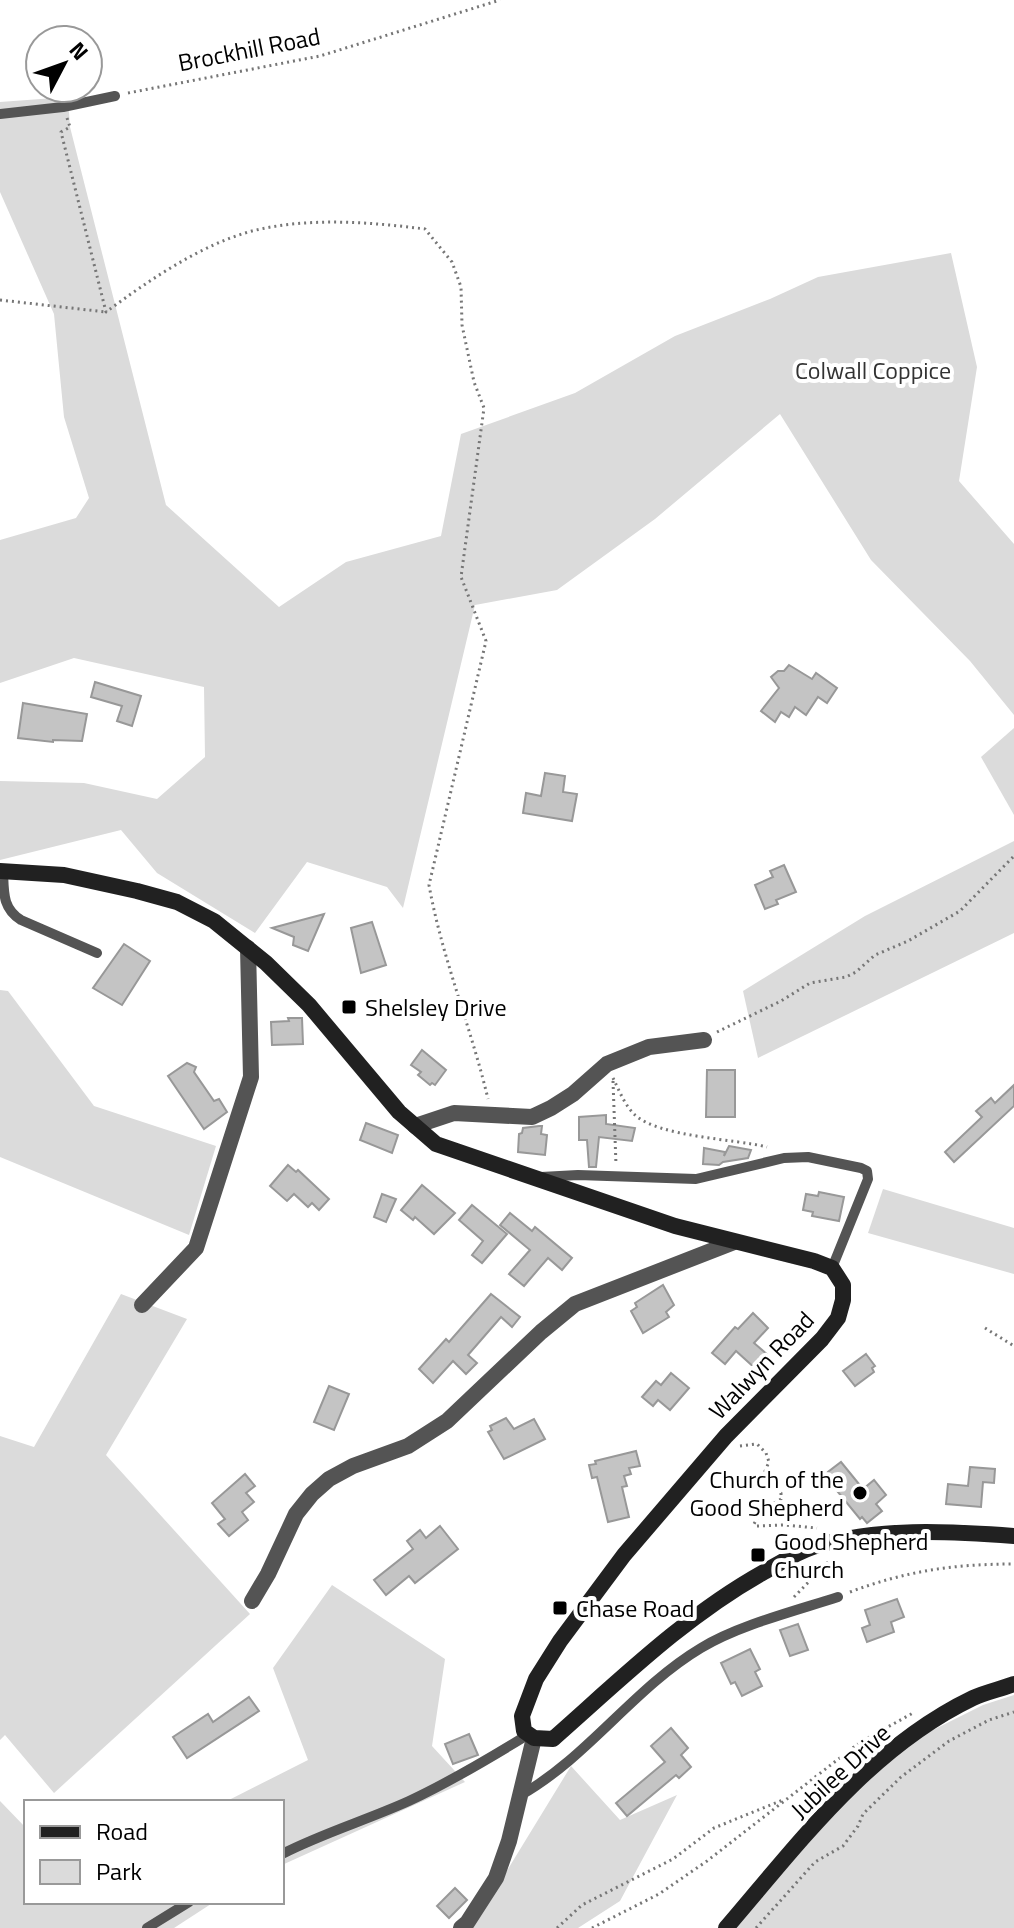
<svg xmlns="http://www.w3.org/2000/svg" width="1014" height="1928" viewBox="0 0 1014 1928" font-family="'Titillium Web',sans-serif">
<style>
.green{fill:#dbdbdb}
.building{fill:#c4c4c4;stroke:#989898;stroke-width:2}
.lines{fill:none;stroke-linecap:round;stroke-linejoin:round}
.path{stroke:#767676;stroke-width:3;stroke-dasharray:2 4;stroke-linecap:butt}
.lane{stroke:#545454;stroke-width:10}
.street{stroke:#545454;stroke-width:16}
.secondary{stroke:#212121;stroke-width:16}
.poi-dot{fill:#000;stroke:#fff;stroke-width:3}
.labels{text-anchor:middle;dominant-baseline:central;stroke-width:8;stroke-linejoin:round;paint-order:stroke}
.street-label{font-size:24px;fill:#000;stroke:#fff}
.park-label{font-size:24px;fill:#323232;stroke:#fff}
.poi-label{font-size:24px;fill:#000;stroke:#fff;text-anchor:start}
</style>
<rect width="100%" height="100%" fill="#fff"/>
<g class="green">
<polygon points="68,97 70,127 166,505 279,607 346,562 441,536 461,434 575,393 675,336 770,299 818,277 951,253 977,367 959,481 1014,544 1014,715 970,661 871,560 780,414 655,519 557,590 475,605 403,908 387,887 307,862 255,933 157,873 121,830 0,860 0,781 84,783 157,799 205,757 204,687 74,658 0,683 0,540 76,518 89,498 64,417 54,314 0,192 0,102"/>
<polygon points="1014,728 1014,815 981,757"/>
<polygon points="1014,841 1014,933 758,1058 743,991 865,916"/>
<polygon points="0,990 8,991 94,1106 216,1146 189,1235 0,1157"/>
<polygon points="883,1189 1014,1228 1014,1274 868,1233"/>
<polygon points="121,1294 187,1319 106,1455 250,1614 54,1793 5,1735 0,1740 0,1436 34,1447"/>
<polygon points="332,1585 445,1659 432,1746 465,1782 282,1865 282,1802 225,1802 308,1760 273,1668"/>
<polygon points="1014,1695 1014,1928 727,1928 895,1749 983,1705"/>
<polygon points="571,1766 620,1820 677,1795 620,1901 578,1928 472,1928"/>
<polygon points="0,1801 26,1828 26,1902 214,1902 174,1928 0,1928"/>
</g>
<g class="building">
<polygon points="789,665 812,679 816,673 837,688 827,703 818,697 806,715 795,707 789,717 781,712 775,722 761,711 779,688 771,677 778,671 784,671"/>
<polygon points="95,682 141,696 132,726 117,721 122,706 91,697"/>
<polygon points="23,703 87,714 82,741 53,740 53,742 18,738"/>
<polygon points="545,773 565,776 563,792 577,794 572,821 523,813 526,793 541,796"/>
<polygon points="784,865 796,892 776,900 778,904 765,909 755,885 773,877 770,871"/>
<polygon points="324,914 308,951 293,945 294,937 272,928"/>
<polygon points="372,922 386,965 361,973 351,928"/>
<polygon points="124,944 150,961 122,1005 93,988"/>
<polygon points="288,1018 302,1018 303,1044 272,1045 271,1022 289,1021"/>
<polygon points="422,1050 446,1070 435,1085 432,1083 430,1085 418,1075 421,1072 411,1065"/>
<polygon points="187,1063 196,1067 194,1072 214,1101 219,1099 227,1112 204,1129 168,1076"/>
<polygon points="707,1070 735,1070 735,1117 706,1117"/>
<polygon points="1014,1085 1014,1106 954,1162 945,1152 982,1117 976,1111 991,1098 995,1103"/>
<polygon points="606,1115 606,1124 635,1128 632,1141 599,1137 596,1167 589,1167 587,1140 579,1140 579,1117"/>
<polygon points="366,1123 398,1135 392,1153 360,1140"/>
<polygon points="539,1126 542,1126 541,1134 547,1135 545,1155 518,1152 519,1134 522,1133 523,1128"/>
<polygon points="729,1146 751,1150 748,1158 723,1162 719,1165 703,1164 704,1148 725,1152 724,1156"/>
<polygon points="288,1165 296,1172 298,1170 329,1199 319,1210 312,1203 308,1207 294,1194 287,1201 270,1186"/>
<polygon points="422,1185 455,1213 434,1234 415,1217 413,1220 401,1210"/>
<polygon points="819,1192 844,1197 839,1221 812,1216 813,1212 803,1210 806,1194 818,1196"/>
<polygon points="382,1194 396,1199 386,1222 374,1217"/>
<polygon points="472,1205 507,1234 482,1263 472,1255 483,1241 459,1220"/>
<polygon points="510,1213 532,1231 535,1227 572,1258 562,1270 548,1258 524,1286 509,1274 530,1250 500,1225"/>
<polygon points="663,1285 674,1305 666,1312 669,1317 643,1333 631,1311 637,1307 635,1303"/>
<polygon points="491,1294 520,1317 512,1327 501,1317 468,1355 477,1363 466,1374 453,1361 433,1383 419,1369 446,1339 449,1342"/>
<polygon points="753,1313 768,1328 754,1343 769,1356 757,1370 736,1351 725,1364 712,1353 735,1327 738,1329"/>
<polygon points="866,1354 875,1366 872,1368 874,1372 855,1386 843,1371"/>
<polygon points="671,1373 689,1388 670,1410 658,1400 653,1406 642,1397 656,1381 661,1385"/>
<polygon points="329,1386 349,1394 334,1430 314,1422"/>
<polygon points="506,1418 514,1429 534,1419 545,1439 504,1459 488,1432 492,1430 490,1426"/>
<polygon points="636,1451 640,1466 629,1468 631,1474 624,1476 627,1486 622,1487 629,1517 608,1522 597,1477 592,1478 589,1465 596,1464 595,1461"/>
<polygon points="841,1462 863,1489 874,1480 886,1495 876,1504 882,1511 867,1523 862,1517 860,1519 824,1475"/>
<polygon points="970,1467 995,1469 994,1483 983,1482 981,1507 946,1504 948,1484 968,1486"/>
<polygon points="245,1474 255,1486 246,1493 254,1502 242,1512 248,1520 229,1536 218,1524 225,1519 212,1503"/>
<polygon points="440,1526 458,1549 415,1583 409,1576 386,1595 374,1580 413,1549 407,1541 420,1530 426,1538"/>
<polygon points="897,1599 904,1617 891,1622 894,1632 867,1642 862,1628 870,1625 865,1610"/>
<polygon points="798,1624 808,1650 790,1656 780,1630"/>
<polygon points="750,1649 760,1669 755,1672 762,1686 742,1696 735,1682 731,1684 721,1663"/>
<polygon points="249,1697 259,1711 187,1758 173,1737 208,1714 213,1722"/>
<polygon points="671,1728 688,1748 681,1755 691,1767 679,1778 676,1775 627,1816 616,1803 665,1762 651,1746"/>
<polygon points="469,1734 478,1755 453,1764 445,1744"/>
<polygon points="455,1888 467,1900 449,1918 437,1906"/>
</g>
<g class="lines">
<g class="path">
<polyline points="128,93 320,56 500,0"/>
<path d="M67 118 70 127 61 132 106 312C148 281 200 245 252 231 308 217 369 222 425 229L452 262 461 287 462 325 474 382 484 408 461 577 486 641 429 885C442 958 471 1027 488 1099"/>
<polyline points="0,300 106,312"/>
<polyline points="717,1032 781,1001 810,983 846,977 856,972 875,955 908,941 960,911 1014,856"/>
<path d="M613 1078C619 1090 625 1106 635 1115 659 1137 735 1139 767 1147"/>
<polyline points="613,1081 616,1165"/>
<polyline points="985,1328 1014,1346"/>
<polyline points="740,1446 757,1444 766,1453 769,1462 765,1471 765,1478 781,1493 781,1499 762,1510 754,1524 756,1526 784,1525 817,1528"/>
<path d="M850 1592C906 1571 954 1564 1014 1564"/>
<polyline points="794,1597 828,1562"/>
<polyline points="557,1928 582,1905 673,1859 714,1828 783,1800"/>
<polyline points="592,1928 659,1894 707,1861 859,1743 913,1713"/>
<polyline points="756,1928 815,1862 843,1846 858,1826 863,1814 901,1777 949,1741 989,1720 1014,1712"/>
</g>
<g class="lane">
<polyline points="0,114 63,107 115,96"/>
<path d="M3 871C4 892 2 908 21 920L97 953"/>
<polyline points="541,1177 578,1175 696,1179 784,1158 808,1157 861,1168 867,1171 868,1179 832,1268"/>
<path d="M521 1795C588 1757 634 1688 701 1648 739 1625 795 1611 838 1597"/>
<path d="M282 1854C323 1833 367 1820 409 1801 450 1782 490 1758 529 1734"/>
<polyline points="147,1928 189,1902"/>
</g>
<g class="street">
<polyline points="415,1126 454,1113 532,1117 551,1108 573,1094 607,1064 649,1047 704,1040"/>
<polyline points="142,1305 196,1248 251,1077 248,948"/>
<polyline points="252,1601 268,1574 296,1514 312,1494 329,1479 353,1466 408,1446 447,1421 541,1332 575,1304 734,1242"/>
<polyline points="461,1928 467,1923 496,1878 509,1841 534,1738"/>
</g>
<g class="secondary">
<path d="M0 871 64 875 137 891 177 902 214 921 266 963 309 1005 399 1112 436 1144 675 1226 814 1261 832 1268 843 1285V1300L838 1318 822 1339 726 1436 624 1555 560 1641 536 1679 522 1716 524 1731 534 1738 553 1739C620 1680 685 1616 764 1572 780 1563 795 1553 813 1547 877 1527 948 1531 1014 1536"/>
<path d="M726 1928C799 1843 869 1748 973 1698 986 1692 1001 1689 1014 1684"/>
</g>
</g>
<g class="poi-dot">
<rect x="341" y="999" width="16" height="16" rx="4"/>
<circle cx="860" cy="1493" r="8"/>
<rect x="750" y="1547" width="16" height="16" rx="4"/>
<rect x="552" y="1600" width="16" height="16" rx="4"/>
</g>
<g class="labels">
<g class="street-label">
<text transform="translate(249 49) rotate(-11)">Brockhill Road</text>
<text transform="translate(761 1365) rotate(-46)">Walwyn Road</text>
<text transform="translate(840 1771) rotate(-43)">Jubilee Drive</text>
</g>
<g class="park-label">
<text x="873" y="370">Colwall Coppice</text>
</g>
<g class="poi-label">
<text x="365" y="1007">Shelsley Drive</text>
<text x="844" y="1479" text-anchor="end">Church of the<tspan x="844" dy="28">Good Shepherd</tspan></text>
<text x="774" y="1541">Good Shepherd<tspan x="774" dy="28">Church</tspan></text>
<text x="576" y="1608">Chase Road</text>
</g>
</g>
<rect x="24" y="1800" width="260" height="104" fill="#ffffff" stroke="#999999" stroke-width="2"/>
<rect x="40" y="1826" width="40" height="12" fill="#212121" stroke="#999999" stroke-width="2"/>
<text x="96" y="1840" font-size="24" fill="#000000">Road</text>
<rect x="40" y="1860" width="40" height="24" fill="#dbdbdb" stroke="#999999" stroke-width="2"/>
<text x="96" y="1880" font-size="24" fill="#000000">Park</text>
<g transform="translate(64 64) rotate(49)"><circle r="38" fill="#ffffff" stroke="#999999" stroke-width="2"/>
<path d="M0-6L14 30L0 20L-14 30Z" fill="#000000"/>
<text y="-12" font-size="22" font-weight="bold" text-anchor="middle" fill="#000000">N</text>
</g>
</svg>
